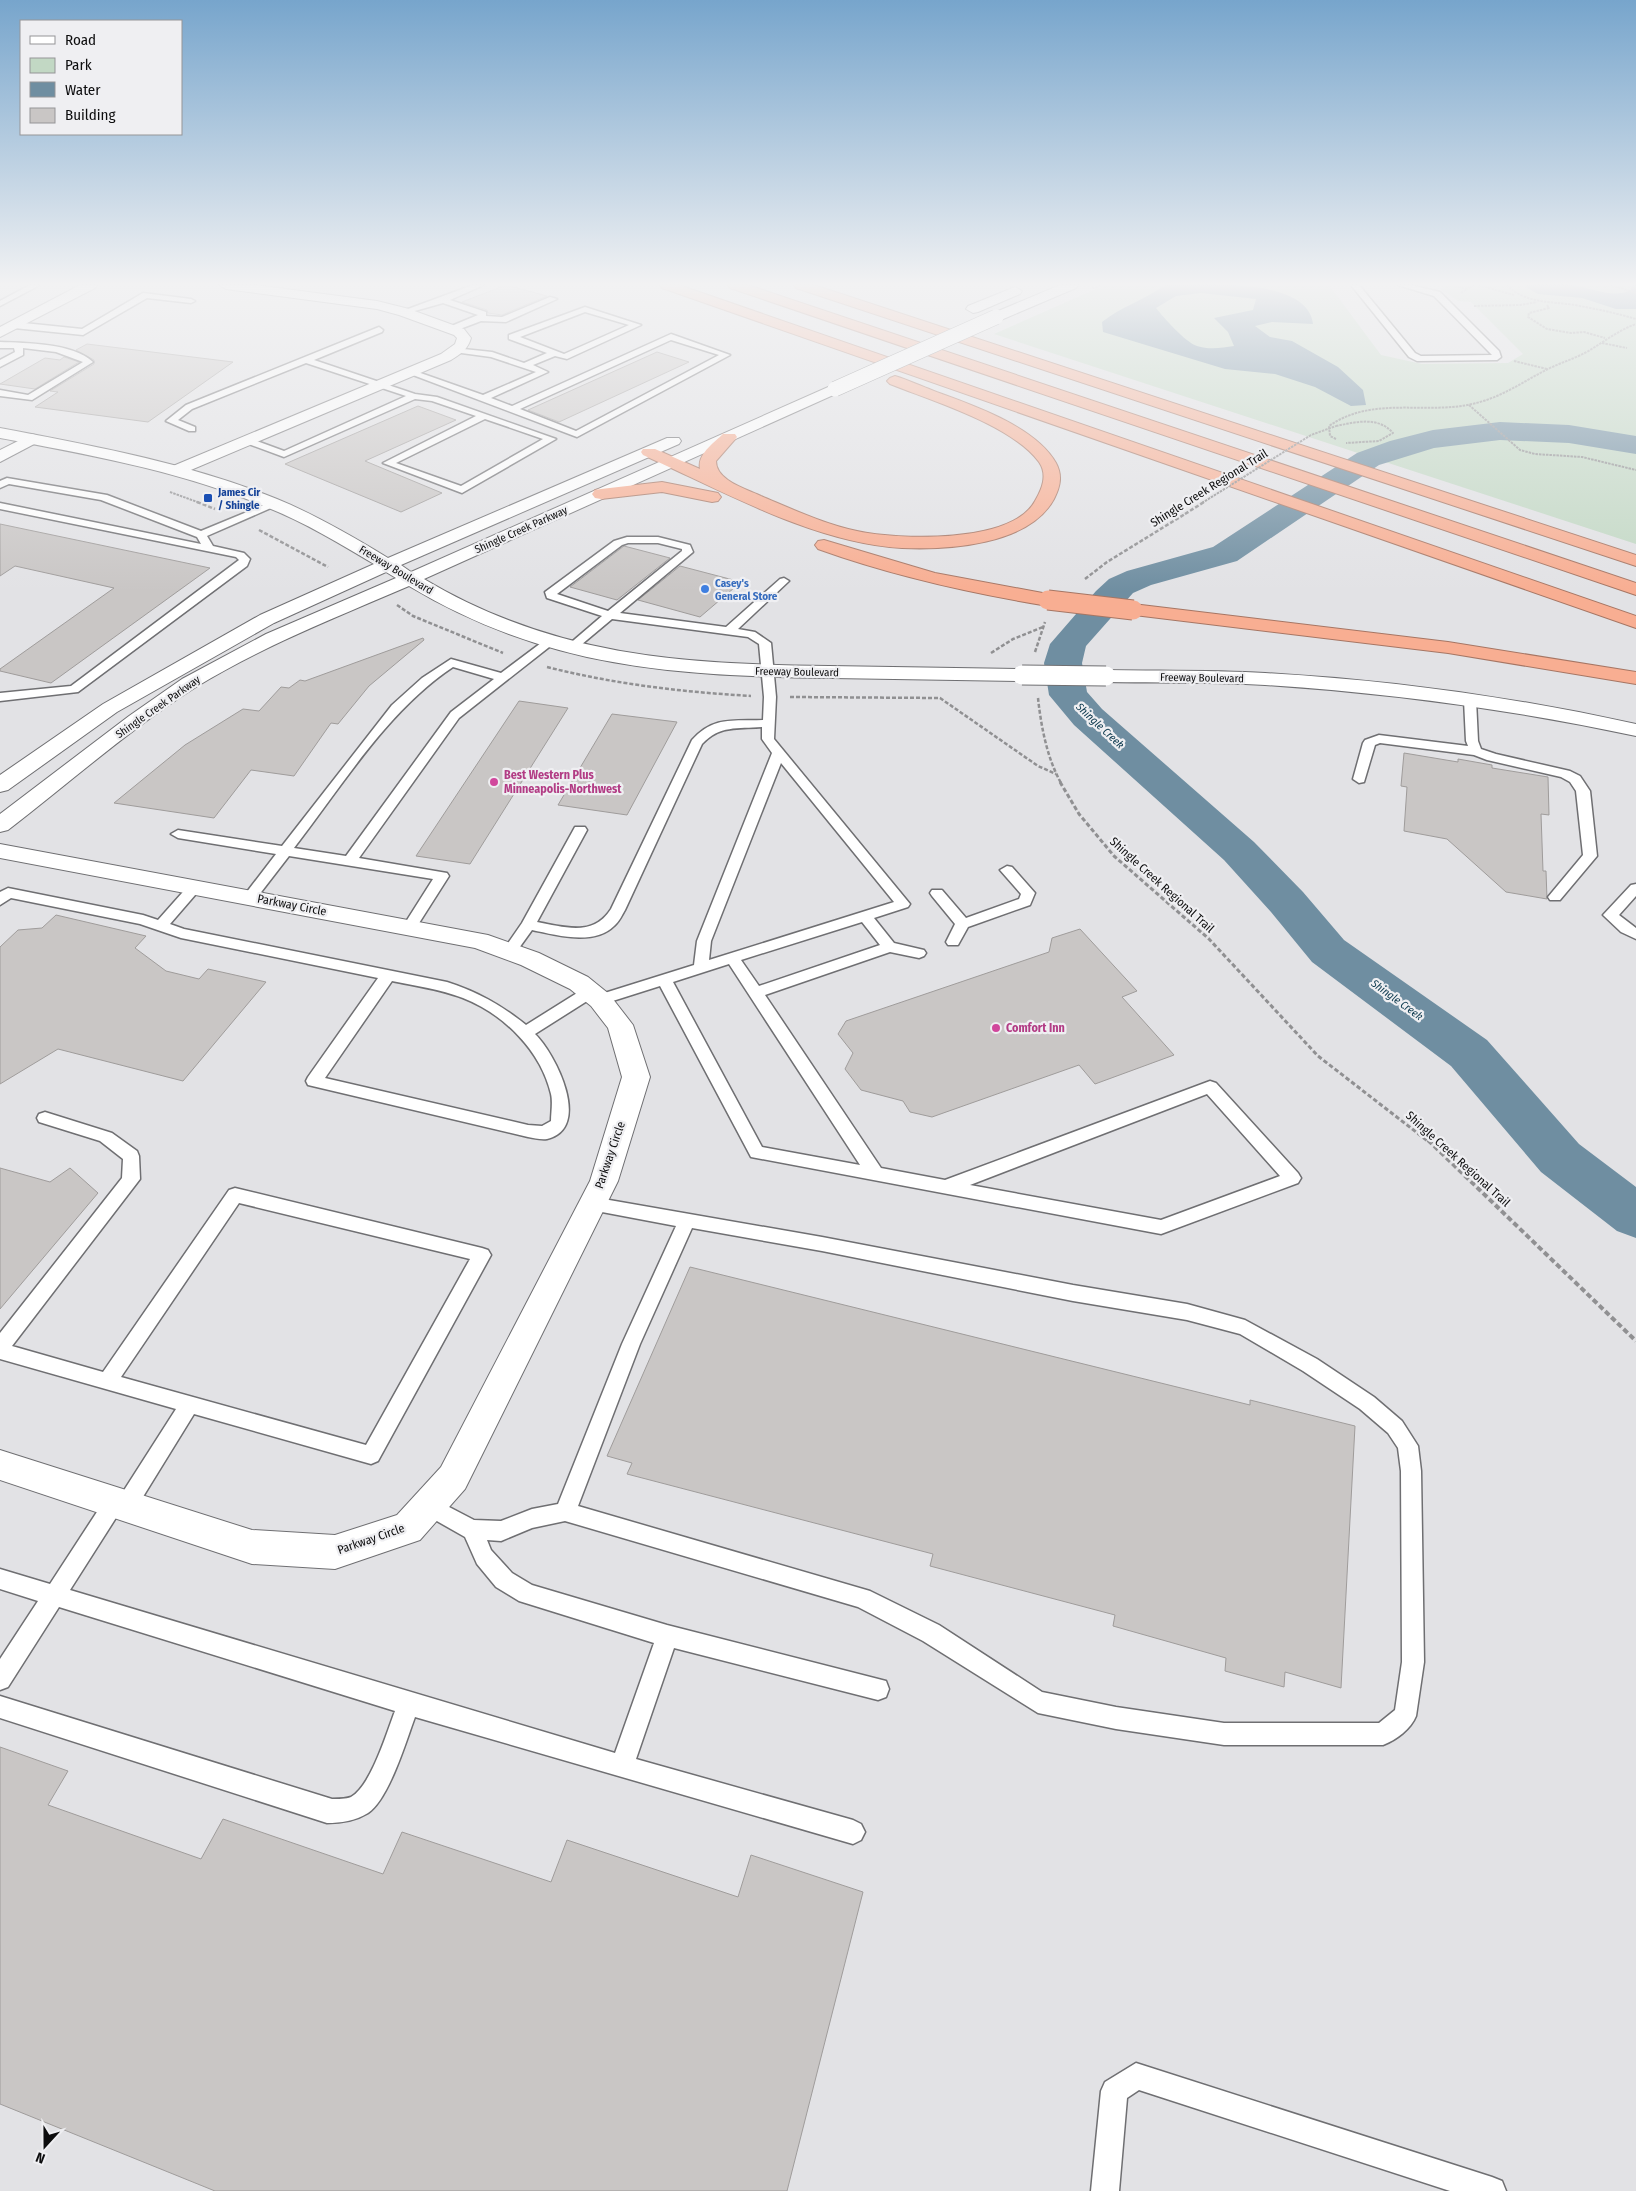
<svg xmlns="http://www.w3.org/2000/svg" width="1636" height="2191" viewBox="0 0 1636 2191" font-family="'Fira Sans Condensed',sans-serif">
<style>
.green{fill:#c2d8c4}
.water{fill:#6f8ea1;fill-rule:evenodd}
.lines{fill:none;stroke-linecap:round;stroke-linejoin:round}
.river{fill:#6f8ea1;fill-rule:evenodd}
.building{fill:#c9c6c5;stroke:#9f9c9b}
.lane-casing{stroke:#6f6f72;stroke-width:3}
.street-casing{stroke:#6f6f72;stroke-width:2}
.secondary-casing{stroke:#6f6f72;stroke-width:2}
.highway-casing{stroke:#a67664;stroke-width:2}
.path-far3{stroke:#909092;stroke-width:2;stroke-dasharray:2.5 1;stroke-linecap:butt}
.path-far2{stroke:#909092;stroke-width:2.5;stroke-dasharray:4 2;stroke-linecap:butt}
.path-far1{stroke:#909092;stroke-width:3;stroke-dasharray:4.5 2.5;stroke-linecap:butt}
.path{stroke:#909092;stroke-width:4;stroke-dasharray:5.5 3;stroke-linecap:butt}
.lane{fill:#fff;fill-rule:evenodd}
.street{fill:#fff;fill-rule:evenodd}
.secondary{fill:#fff;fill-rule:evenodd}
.highway{fill:#f8ae92;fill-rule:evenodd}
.secondary-bridge-far1-casing{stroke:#6f6f72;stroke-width:16;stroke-linecap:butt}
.secondary-bridge-casing{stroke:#6f6f72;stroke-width:21;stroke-linecap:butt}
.highway-bridge-casing{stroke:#a67664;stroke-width:21;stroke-linecap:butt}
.path-bridge-far1{stroke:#909092;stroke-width:2;stroke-dasharray:2.5 1;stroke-linecap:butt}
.path-bridge{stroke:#909092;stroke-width:2.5;stroke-dasharray:4 2;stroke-linecap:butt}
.secondary-bridge-far1{stroke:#fff;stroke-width:15}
.secondary-bridge{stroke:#fff;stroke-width:19}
.highway-bridge{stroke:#f8ae92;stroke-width:19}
.transit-dot{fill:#1a4fb4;stroke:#efeff2;stroke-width:2}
.shop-dot{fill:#3f7fe0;stroke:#efeff2;stroke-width:2}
.hotel-dot{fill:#d1479c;stroke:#efeff2;stroke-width:2}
.labels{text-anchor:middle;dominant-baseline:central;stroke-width:4.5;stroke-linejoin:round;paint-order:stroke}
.far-transit-label{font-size:11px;font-weight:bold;fill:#164399;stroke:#efeff2;text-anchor:start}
.far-street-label{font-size:11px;fill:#0d0d0e;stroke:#efeff2}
.far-shop-label{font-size:11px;font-weight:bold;fill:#366cbe;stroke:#efeff2;text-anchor:start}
.far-water-label{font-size:11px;font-style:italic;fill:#08364b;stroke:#efeff2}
.street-label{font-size:12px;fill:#0d0d0e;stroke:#efeff2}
.hotel-label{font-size:12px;font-weight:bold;fill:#b23c85;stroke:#efeff2;text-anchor:start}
</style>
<rect width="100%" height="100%" fill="#e2e2e5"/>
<polygon class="green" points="1105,285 1329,285 1381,355 1422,364 1508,363 1523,354 1471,302 1458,301 1441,289 1446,285 1636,285 1636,544 994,334"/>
<g class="water">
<path d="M1165 285C1200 285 1308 276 1313 324L1272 322 1255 326 1270 337 1292 341 1338 367 1363 390 1366 405 1351 406 1315 387 1275 374 1225 369 1103 332 1102 322C1122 306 1145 300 1165 285ZM1201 293 1256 299 1253 310 1214 318 1228 332 1234 346C1222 348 1209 350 1197 346 1185 342 1164 318 1156 308L1176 296Z"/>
<path d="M1525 285C1539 284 1559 282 1573 285 1591 288 1613 299 1631 290L1632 285H1636V309H1616L1582 298 1538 294 1527 288Z"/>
<polygon points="1581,429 1636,440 1636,451 1579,441"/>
</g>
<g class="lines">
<polygon class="river" points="1500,422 1569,425 1636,436 1636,454 1569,443 1500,440 1434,448 1379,465 1237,561 1151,585 1133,593 1086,646 1082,663 1087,692 1102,709 1254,842 1303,892 1344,940 1487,1040 1579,1144 1636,1187 1636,1238 1617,1231 1541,1172 1451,1066 1312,962 1271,912 1224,860 1074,725 1049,695 1044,663 1050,644 1096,591 1109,579 1127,571 1213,547 1357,453 1390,441 1433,430"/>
</g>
<g class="building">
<polygon points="506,285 547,296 502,315 488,313 487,310 462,302"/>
<polygon points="87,344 233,362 148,422 35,407 58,392 50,391 94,364 94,360 76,350"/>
<polygon points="657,352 689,362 559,422 528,410"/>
<polygon points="64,357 79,362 35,389 0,384 45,358 60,360"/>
<polygon points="418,406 456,420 365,461 442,493 401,512 285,464"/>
<polygon points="0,524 210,568 51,683 0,671 0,669 114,588 15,566 0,576"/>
<polygon points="624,546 670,558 617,600 570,587"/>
<polygon points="680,566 741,582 700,617 638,600"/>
<polygon points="423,638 424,640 369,686 338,724 331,723 294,776 251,770 214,818 114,803 185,745 243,709 259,711 281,687 289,688 300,680 305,681"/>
<polygon points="519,701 568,708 470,864 416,856"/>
<polygon points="612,714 677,722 627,815 558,805"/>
<polygon points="1404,753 1458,762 1458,759 1492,765 1492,768 1548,777 1549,815 1541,814 1543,871 1546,871 1547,899 1506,892 1447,839 1404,831 1407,787 1401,786"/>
<polygon points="56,915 146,936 135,948 166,971 199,979 208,969 266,982 183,1081 58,1049 0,1084 0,947 18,930 42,928"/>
<polygon points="1080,929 1137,991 1122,997 1174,1055 1095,1084 1079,1065 932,1117 910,1112 903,1101 861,1090 845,1069 853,1053 838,1034 846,1021 1049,952 1052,938"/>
<polygon points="0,1168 50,1182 70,1168 98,1193 0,1309"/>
<polygon points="690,1267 1250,1405 1250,1400 1355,1426 1341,1688 1285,1672 1284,1687 1225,1671 1226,1658 1113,1626 1115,1615 930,1566 933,1554 627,1474 632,1463 607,1456"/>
<polygon points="0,1747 68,1771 48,1805 201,1859 223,1819 383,1874 402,1832 551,1882 567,1840 738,1897 751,1855 863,1892 787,2191 215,2191 0,2104"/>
</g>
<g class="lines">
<defs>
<g id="lane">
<polygon points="30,285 40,285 0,306 0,301"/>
<polygon points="473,285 484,285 450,300 486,312 486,316 502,317 550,297 557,299 506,322 481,321 452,332 448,329 449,327 478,315 443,303 404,314 400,312"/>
<polygon points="1351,285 1359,285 1415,353 1421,356 1492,355 1434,296 1398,285 1411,285 1440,292 1499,351 1501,357 1497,360 1417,361 1409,357"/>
<polygon points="143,293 191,299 195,301 191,303 147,298 83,335 14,328 10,325 14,322 82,329"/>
<path d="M585 307 641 325 567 359 555 356 533 365 548 372 491 398 512 406 671 334 730 355 577 437 405 372 412 370 483 395 536 372 491 357 454 352V348L492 352 524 363 547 353 509 339V335ZM585 312 629 325 564 354 520 337ZM671 340 719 355 576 431 520 409Z"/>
<path d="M379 327 383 330 382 332 314 360 415 394 437 397 556 439 462 493 383 463 476 416 432 401 415 399 284 457 243 442V438L246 437 284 451 406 396 306 363 192 409 178 420 195 427V431H189L166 421 186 405ZM485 419 543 439 461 486 396 463Z"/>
<path d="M0 342C26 343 73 343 93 362L32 400 0 396V390L28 395 83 362 56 352 23 348V355L0 367V360L15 352 14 348H0Z"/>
<polygon points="7,478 107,495 201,531 271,502 275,501 280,504 207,536 213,546 244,553 250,559 247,566 78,692 0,701 0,693 71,686 239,560 236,557 0,509 0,503 201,544 197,537 101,500 9,484 0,488 0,481"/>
<path d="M627 537H658L690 545 693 552 620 613 726 627 780 579 784 578 789 581 738 629 755 632 771 643 776 697 774 739 910 904 908 907 874 918 894 943 924 950 926 953 924 956 919 958 890 952 765 995 881 1168 945 1180 1210 1081 1216 1083 1298 1173 1301 1178 1298 1183 1161 1234 751 1157 660 986 600 1005 595 1004 592 1000 595 996 694 965 697 941 772 753 762 739V727C737 729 720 725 702 744L625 910C622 915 619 922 614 926 594 946 556 935 532 930L514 955H504L502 952 522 923 575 827H585L587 830 537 922C565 927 593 937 611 909L692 740C713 716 733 721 763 720L764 697 759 644 748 637 612 619 575 650H567L565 648 567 646 602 616 547 598 545 592 614 541ZM628 543H658L682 549V551L608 611 557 594 622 545ZM781 763 894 902 709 960 711 941ZM862 922 880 945 759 986 741 960ZM729 964 860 1165 762 1147 673 982ZM1207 1094 1280 1176 1161 1220 970 1185Z"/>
<path d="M549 639 555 642 553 644 459 718 359 858 447 873 449 876 414 931H404L402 928 433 879 289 856 255 900H245L243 897 276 854 178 838 171 834 178 830 282 846 392 705 422 678 451 659 501 673 545 640ZM453 667 494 679 451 712 346 856 294 848C342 786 387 711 453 667Z"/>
<polygon points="1470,696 1476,700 1478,741 1481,749 1496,754 1570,771 1580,776 1590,791 1597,856 1560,900 1550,900 1548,897 1583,855 1576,791 1570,782 1561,777 1487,760 1474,755 1380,743 1375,745 1364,782 1359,783 1353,779 1363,743 1365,740 1379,735 1468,746 1466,741 1464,700"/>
<polygon points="1007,866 1012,867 1035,893 1030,905 968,927 958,945 948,945 946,942 955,924 932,896 930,893 932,890 942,890 966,918 1019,899 1021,894 1000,870"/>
<path d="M195 883 200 884 202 887 170 924 184 929 447 982C478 992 501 1005 526 1025L585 988H595L598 992 595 996 535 1034C555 1053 593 1128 547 1139 541 1140 534 1138 528 1137L308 1085 306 1081 308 1077 378 978 181 938 140 924 11 898 0 905V892L8 888 143 915 158 920 190 884ZM392 981C416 986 440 989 463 998 504 1014 541 1051 551 1094 553 1102 551 1113 551 1121L542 1126 528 1125 325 1078Z"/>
<polygon points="1636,884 1636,896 1619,915 1636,928 1636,939 1621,932 1603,915 1631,885"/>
<path d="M45 1112 112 1133 137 1151 139 1156 140 1179 12 1346 103 1372 229 1190 235 1188 482 1248 488 1250 491 1255 378 1461 371 1464 194 1414 133 1513 126 1515 119 1513 70 1590 615 1753 654 1643 519 1601 496 1587 477 1564 465 1537 421 1512 418 1505 421 1498 428 1496 474 1520 501 1521 532 1509 558 1504 622 1344 676 1226 586 1209 583 1204 586 1199 592 1197 822 1237 1073 1285 1187 1304 1245 1320 1317 1359 1374 1397 1402 1421 1418 1446 1421 1471 1424 1662 1416 1716C1411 1729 1396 1740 1383 1745H1224L1116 1729 1038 1713 923 1641 858 1607 565 1521 532 1528 501 1541 487 1540 491 1550 512 1573 532 1585 667 1625 886 1681 889 1689 886 1697 878 1700 674 1648 636 1759 853 1820 861 1824 865 1832 861 1840 853 1844 415 1717C406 1741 389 1799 368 1813 355 1821 341 1823 327 1823L0 1718V1696L332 1799C338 1799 346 1799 351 1797 371 1786 387 1732 395 1711L59 1607 8 1687 0 1690V1659L38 1601 0 1589V1569L50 1584 108 1495 115 1493 121 1495 176 1409 0 1359V1333L122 1178 123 1159 100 1141 39 1122 37 1118 39 1114ZM239 1203 470 1259 366 1445 121 1377ZM692 1228 822 1251 1073 1301 1187 1320 1240 1334 1303 1371 1360 1409 1388 1433 1398 1448 1401 1471 1402 1662 1395 1710 1379 1723H1224L1116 1707 1042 1692 939 1625 870 1591 578 1506 640 1344Z"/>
<polygon points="1136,2063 1492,2177 1502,2181 1506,2191 1450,2191 1139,2090 1127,2098 1119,2191 1091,2191 1101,2091 1105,2082"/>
</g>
<g id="street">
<polygon points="80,285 97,285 95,288 0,337 0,327"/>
<path d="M219 285H255L377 301 409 309 464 329 471 338C468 349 461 354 451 360L179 475 173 474 171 470 173 466 441 354 455 344 457 338 454 335 399 315 377 309 226 289Z"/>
<polygon points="32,434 38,436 40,439 38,442 0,462 0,450"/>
<polygon points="0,844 488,935 539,953 588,977 609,994 633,1025 650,1077 618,1181 465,1489 420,1540 335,1569 252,1564 0,1480 0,1450 252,1530 335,1535 397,1515 441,1467 590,1181 622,1077 608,1028 591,1006 570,989 521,965 475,948 0,858"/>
</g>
<g id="secondary">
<polygon points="1060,285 1078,285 1076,288 1001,320 996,321 989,317 991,314"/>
<polygon points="1015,287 1022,291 1020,294 978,312 973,313 966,309 968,306"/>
<path d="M835 384 840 386 843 389 840 392 424 579C555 657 681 664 829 666 893 667 958 668 1022 669L1029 671 1032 675 1029 679 1022 681C959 680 896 679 832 678 676 676 547 669 409 586 337 617 263 646 196 687 131 728 69 783 8 830L0 832V814L129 716 182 679 266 634 396 578 386 572 274 623 117 712 8 790 0 792V775L103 704 260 615 374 564C339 543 304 522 266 507 181 471 90 455 0 438V428C94 446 188 463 277 499 316 515 352 536 388 558L667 438H679L681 441 679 444 401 565 411 572Z"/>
<path d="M1106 670C1159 671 1212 670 1265 673 1390 680 1514 697 1636 724V736C1514 710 1390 693 1265 685 1212 682 1159 683 1106 682L1099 680 1096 676 1099 672Z"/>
</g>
<g id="highway">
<polygon points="660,285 679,285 1636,616 1636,628 662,288"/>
<polygon points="728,285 748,285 1636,583 1636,595 730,288"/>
<polygon points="794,285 814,285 1636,555 1636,566 796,288"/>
<path d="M895 376C908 380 921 386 934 391 972 405 1035 426 1056 463 1063 476 1060 487 1054 499 1029 545 949 550 902 548 814 543 723 491 643 455L641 452 643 449H655L700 469C697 454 714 443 723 434H735L737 437 716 461C716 481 747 489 761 496 792 509 824 524 857 531 898 540 1012 544 1035 501 1042 489 1048 475 1039 462 1012 425 932 401 890 384L887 381 890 378Z"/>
<polygon points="662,482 718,493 721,497 718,501 712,502 662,492 601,499 595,498 592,494 595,490 601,489"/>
<path d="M824 540 935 573 1048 594 1055 596 1057 600 1055 604 1048 606C970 593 893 576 818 549L815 545 818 541Z"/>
<polygon points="1133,604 1448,642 1636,672 1636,684 1448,653 1126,614 1123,610 1126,606"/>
</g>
</defs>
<use href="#lane" class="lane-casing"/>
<use href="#street" class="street-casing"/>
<use href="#secondary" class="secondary-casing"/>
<use href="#highway" class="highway-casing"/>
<g class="path-far3">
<polyline points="1478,285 1514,295"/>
<path d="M1506 285C1527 304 1549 301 1575 305 1596 309 1616 313 1636 319"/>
<polyline points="1611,285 1636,293"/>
<polyline points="1455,286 1467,289 1474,285"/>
<polyline points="1092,288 1101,285"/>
<polyline points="1461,293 1467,289"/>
<polyline points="1547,305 1549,308 1529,313 1528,317 1547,329 1571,333 1584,332 1605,338"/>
<polyline points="1474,306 1520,305 1537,302"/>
<polyline points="1602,343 1627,348"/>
<polyline points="1514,361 1547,369"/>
<polyline points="1469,405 1520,450 1535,454 1582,457 1636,470"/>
<path d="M1336 426C1356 422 1378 416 1393 433L1379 441 1346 443"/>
<path d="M1336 439 1330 436 1329 426C1375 394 1430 417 1480 402 1505 395 1526 380 1548 369 1562 362 1577 358 1590 350 1605 341 1619 330 1636 324"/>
<polyline points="170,492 200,503"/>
</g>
<g class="path-far2">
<polyline points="197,502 215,509"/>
<polyline points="259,530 328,567"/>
<polyline points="1085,579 1107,562 1185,514"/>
<polyline points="397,605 413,616 503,653"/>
<polyline points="1035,652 1045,622"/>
<polyline points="991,653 1013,639 1043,627"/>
<path d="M547 667C614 684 682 692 751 696"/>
<polyline points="790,697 940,698 1038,766 1056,774"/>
<path d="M1038 698C1041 726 1047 758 1061 783"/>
</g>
<polyline class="path-far1" points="1060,782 1079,814 1114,856 1209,939 1318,1056 1429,1142"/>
<polyline class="path" points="1428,1140 1636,1341"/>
<use href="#lane" class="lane"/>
<use href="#street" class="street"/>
<use href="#secondary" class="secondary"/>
<use href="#highway" class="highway"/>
<defs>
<polyline id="secondary-bridge-far1" points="835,389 996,317"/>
<polyline id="secondary-bridge" points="1022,675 1106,676"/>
<polyline id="highway-bridge" points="1048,600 1133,610"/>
</defs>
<use href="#secondary-bridge-far1" class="secondary-bridge-far1-casing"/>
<use href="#secondary-bridge" class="secondary-bridge-casing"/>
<use href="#highway-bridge" class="highway-bridge-casing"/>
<polyline class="path-bridge-far1" points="1202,503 1311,435 1336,426"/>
<polyline class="path-bridge" points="1185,514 1204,502"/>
<use href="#secondary-bridge-far1" class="secondary-bridge-far1"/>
<use href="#secondary-bridge" class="secondary-bridge"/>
<use href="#highway-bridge" class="highway-bridge"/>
</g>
<linearGradient id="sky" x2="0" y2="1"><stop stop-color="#77a5cc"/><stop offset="0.48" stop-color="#f2f2f3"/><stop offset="1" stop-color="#f2f2f3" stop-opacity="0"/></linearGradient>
<rect width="1636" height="592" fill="url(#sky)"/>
<rect class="transit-dot" x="203" y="493" width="10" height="10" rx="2.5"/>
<circle class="shop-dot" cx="705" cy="589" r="5"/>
<g class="hotel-dot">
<circle cx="494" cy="782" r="5"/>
<circle cx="996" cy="1028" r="5"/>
</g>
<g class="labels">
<g class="far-transit-label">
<text x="218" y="492">James Cir<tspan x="218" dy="13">/ Shingle</tspan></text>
</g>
<g class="far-street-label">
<text transform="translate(521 530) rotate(-24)">Shingle Creek Parkway</text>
<text transform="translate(396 570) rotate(31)">Freeway Boulevard</text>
<text transform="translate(797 672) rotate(1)">Freeway Boulevard</text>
<text transform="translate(1202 678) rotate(1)">Freeway Boulevard</text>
<text transform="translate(158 707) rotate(-35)">Shingle Creek Parkway</text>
</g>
<g class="far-shop-label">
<text x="715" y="583">Casey's<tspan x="715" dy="13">General Store</tspan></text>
</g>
<g class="far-water-label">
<text transform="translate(1100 726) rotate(43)">Shingle Creek</text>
<text transform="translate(1397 1000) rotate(36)">Shingle Creek</text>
</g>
<g class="street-label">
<text transform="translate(1209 488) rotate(-32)">Shingle Creek Regional Trail</text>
<text transform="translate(1162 885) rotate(42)">Shingle Creek Regional Trail</text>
<text transform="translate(292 905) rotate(11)">Parkway Circle</text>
<text transform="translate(610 1155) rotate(-71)">Parkway Circle</text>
<text transform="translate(1458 1159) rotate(42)">Shingle Creek Regional Trail</text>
<text transform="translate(371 1539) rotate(-19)">Parkway Circle</text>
</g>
<g class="hotel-label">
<text x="504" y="775">Best Western Plus<tspan x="504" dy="14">Minneapolis-Northwest</tspan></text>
<text x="1006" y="1028">Comfort Inn</text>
</g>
</g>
<rect x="20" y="20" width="162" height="115" fill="#efeff2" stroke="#959597"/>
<rect x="30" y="36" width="25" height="8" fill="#ffffff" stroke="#959597"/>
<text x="65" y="45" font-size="15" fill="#0d0d0e">Road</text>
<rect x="30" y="58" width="25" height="15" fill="#c2d8c4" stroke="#959597"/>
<text x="65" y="70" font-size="15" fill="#0d0d0e">Park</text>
<rect x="30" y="82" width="25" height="15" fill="#6f8ea1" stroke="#959597"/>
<text x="65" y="95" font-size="15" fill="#0d0d0e">Water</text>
<rect x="30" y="108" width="25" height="15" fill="#c9c6c5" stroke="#959597"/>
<text x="65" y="120" font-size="15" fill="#0d0d0e">Building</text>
<g transform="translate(45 2146) rotate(201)" stroke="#efeff2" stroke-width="4" paint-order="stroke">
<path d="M0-4L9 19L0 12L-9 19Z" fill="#0d0d0e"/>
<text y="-8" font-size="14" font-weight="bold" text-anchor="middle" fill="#0d0d0e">N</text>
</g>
</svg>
